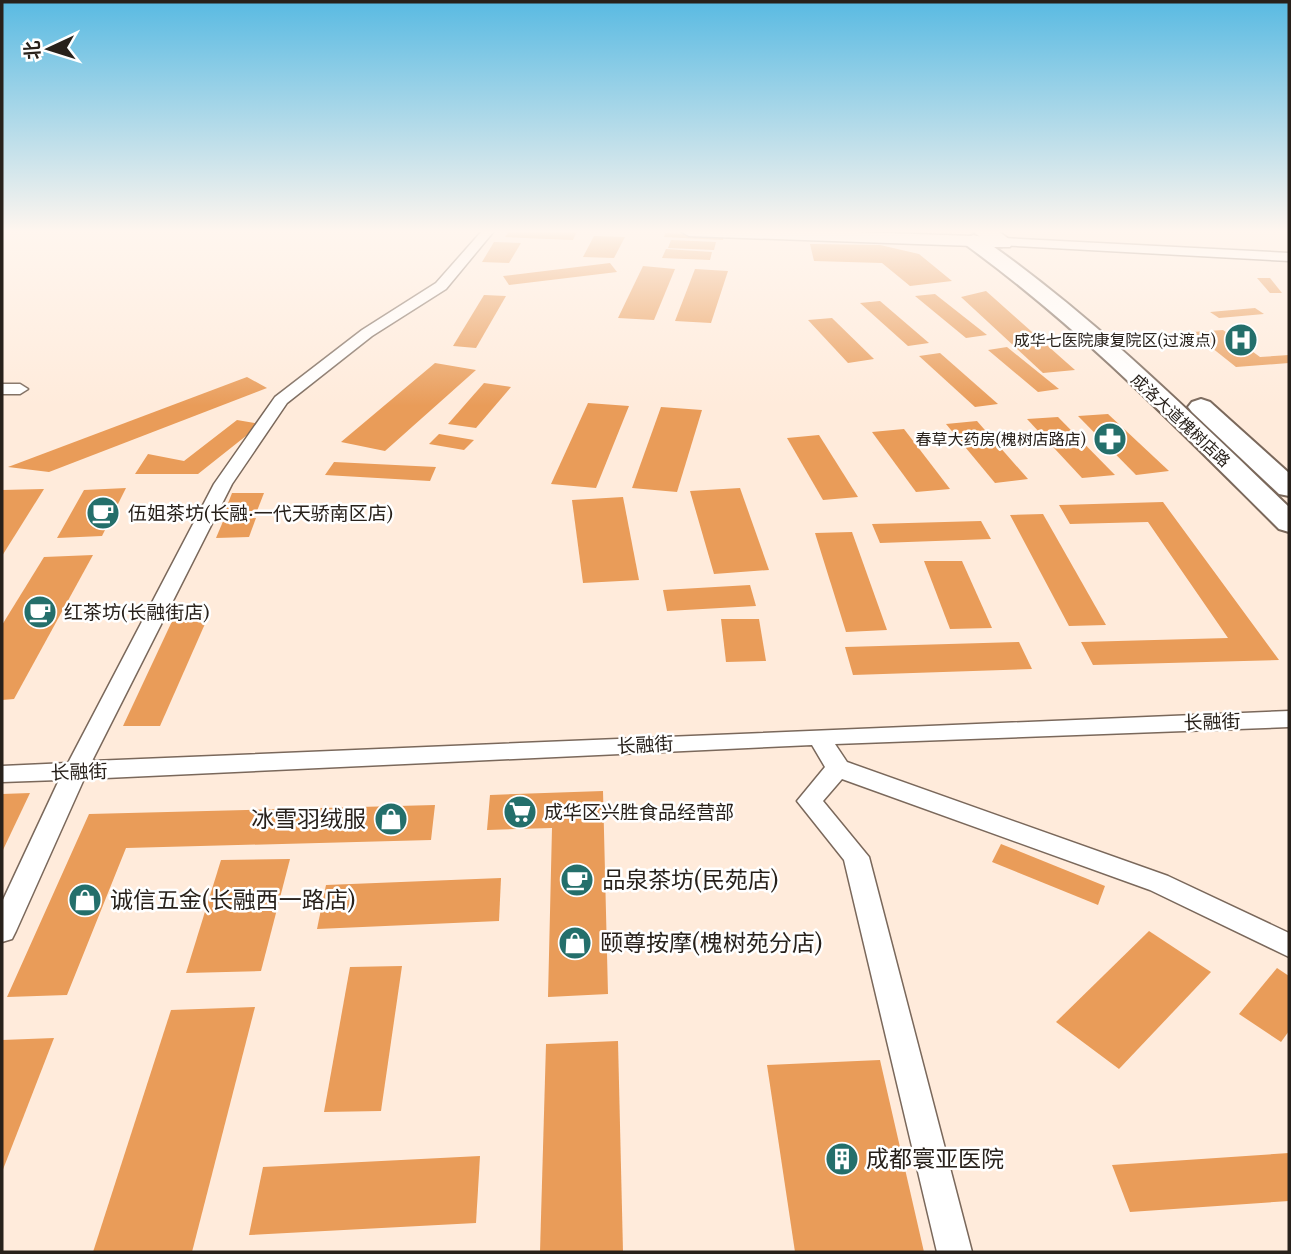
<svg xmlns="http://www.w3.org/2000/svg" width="1291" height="1254" viewBox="0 0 1291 1254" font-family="'Libre Baskerville','Noto Sans SC',serif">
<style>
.building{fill:#e99c59}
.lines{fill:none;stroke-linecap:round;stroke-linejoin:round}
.street-casing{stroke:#7a685b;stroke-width:3}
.secondary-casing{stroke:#7a685b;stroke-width:3}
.primary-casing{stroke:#7a685b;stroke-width:4}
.highway-casing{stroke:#7a685b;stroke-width:3}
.street{fill:#fff;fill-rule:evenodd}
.secondary{fill:#fff;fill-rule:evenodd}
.primary{fill:#fff;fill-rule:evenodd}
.highway{fill:#fff;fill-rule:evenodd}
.labels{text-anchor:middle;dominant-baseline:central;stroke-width:5;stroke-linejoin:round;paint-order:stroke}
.far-poi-label{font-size:16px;fill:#28211b;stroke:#fff;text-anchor:end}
.far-street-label{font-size:16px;fill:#28211b;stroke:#fff}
.poi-label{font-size:19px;fill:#28211b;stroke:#fff;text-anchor:start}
.street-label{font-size:19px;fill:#28211b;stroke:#fff}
.near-poi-label{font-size:23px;fill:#28211b;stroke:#fff;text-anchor:start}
</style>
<rect width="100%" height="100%" fill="#ffebdb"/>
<g class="building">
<polygon points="509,231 577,231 573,240 505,237"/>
<polygon points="665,233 724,236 723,240 664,237"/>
<polygon points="594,236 625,237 614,258 583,257"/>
<polygon points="671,240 716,242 714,250 668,248"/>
<polygon points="494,242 521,243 509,263 482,262"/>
<polygon points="810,244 880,245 919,254 952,281 910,286 882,263 814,261"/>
<polygon points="666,249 712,252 710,260 662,258"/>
<polygon points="610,263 617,272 509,285 503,276"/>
<polygon points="643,266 675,269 654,320 618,318"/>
<polygon points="695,269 728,271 711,323 675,321"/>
<polygon points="1257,278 1270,278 1282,293 1270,293"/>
<polygon points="986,291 1075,370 1043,373 961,297"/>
<polygon points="935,294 987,335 966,338 915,296"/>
<polygon points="484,295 506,296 476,348 453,346"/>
<polygon points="880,301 929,343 908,346 860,303"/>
<polygon points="1255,308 1264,314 1219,318 1210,312"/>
<polygon points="832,318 874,359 848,363 808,320"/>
<polygon points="1223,330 1260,357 1289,355 1289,363 1236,367 1192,332"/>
<polygon points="1007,347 1059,389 1038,392 988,350"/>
<polygon points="940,353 998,404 975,407 919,356"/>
<polygon points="435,363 476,370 385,451 341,442"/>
<polygon points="247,377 267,388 49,472 8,467"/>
<polygon points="484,383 511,387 476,428 448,424"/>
<polygon points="588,403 629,406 596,488 551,484"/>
<polygon points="661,407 702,410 677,492 632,488"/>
<polygon points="1108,414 1169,471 1136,475 1078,416"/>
<polygon points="1058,417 1115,475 1082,478 1027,419"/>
<polygon points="237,420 261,424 198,474 135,474 148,454 184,461"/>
<polygon points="977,421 1028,479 995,483 946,424"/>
<polygon points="904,429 950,489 916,492 872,432"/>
<polygon points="439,434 474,440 464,450 429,444"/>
<polygon points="819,435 858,497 823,500 787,438"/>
<polygon points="334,462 436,467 430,481 325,475"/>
<polygon points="126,488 102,536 57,538 84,490"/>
<polygon points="740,488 769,570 714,574 690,491"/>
<polygon points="44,489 2,556 2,490"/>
<polygon points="232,493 264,493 257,511 225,511"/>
<polygon points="623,497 639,580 583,583 572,500"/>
<polygon points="1163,502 1279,660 1093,665 1081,642 1228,638 1148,522 1070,524 1059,505"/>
<polygon points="1043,514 1106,625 1069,626 1010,515"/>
<polygon points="256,518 249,537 216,538 224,519"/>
<polygon points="981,521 991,539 880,543 872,524"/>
<polygon points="852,532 887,630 846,632 815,533"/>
<polygon points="93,555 14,699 2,700 2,625 44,557"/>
<polygon points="924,561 962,561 992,628 950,629"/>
<polygon points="750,585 756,606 667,611 663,590"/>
<polygon points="174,617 208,617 160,726 123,726"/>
<polygon points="721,619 759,619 766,661 726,662"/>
<polygon points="1019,642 1032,669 853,675 845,647"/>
<polygon points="603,791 608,994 548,997 552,828 487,830 490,795"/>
<polygon points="30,793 2,852 2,794"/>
<polygon points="435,805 431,840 126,848 67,995 7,997 89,814"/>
<polygon points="1001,844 1105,886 1098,905 992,862"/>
<polygon points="290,859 261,971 186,973 221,860"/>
<polygon points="501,878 499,921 317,929 326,885"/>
<polygon points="1149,931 1211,972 1119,1069 1056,1022"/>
<polygon points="402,966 381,1111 324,1112 350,967"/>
<polygon points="1277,968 1289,976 1289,1031 1281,1042 1239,1014"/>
<polygon points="255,1007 192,1252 93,1252 171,1010"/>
<polygon points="54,1038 2,1172 2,1040"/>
<polygon points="618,1041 623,1252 540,1252 546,1044"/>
<polygon points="880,1060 924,1252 795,1252 767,1065"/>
<polygon points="1289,1153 1289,1201 1130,1212 1112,1165"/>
<polygon points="480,1156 476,1223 249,1235 263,1167"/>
</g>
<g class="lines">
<defs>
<g id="street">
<polygon points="482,231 494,231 446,289 372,336 287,403 232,484 92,761 1289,711 1289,727 835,744 847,762 1168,876 1289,933 1289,957 1150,890 842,779 823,801 869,857 972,1252 937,1252 844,860 797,801 825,767 812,745 84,779 16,931 12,939 2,942 2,902 59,780 2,782 2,766 68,763 214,484 275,397 362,330 436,283"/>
<polygon points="1002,238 1289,253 1289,261 998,245 998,239"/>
<polygon points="2,384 20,384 28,389 20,394 2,394"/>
</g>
<polygon id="secondary" points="680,231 828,231 1002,237 1011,242 1002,247 689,236"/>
<g id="primary">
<path d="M973 235 980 237C1092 315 1190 412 1289 507V532L1279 529C1179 430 1081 328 966 245L963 241Z"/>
<polygon points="1201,399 1210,402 1289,473 1289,496 1279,494 1192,412 1188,407 1192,402"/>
</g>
<polygon id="highway" points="972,231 998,231 1013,242 1010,247 994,247"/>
</defs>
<use href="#street" class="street-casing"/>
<use href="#secondary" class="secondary-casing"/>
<use href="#primary" class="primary-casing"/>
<use href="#highway" class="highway-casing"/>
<use href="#street" class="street"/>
<use href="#secondary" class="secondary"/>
<use href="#primary" class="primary"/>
<use href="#highway" class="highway"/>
</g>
<linearGradient id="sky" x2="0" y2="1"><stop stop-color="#59bae2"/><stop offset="0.57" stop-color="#fff6ef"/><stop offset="1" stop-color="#fff6ef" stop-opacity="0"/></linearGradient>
<rect width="1291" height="406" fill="url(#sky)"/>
<defs>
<symbol id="hospital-disc" viewBox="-11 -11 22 22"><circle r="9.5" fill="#246f6b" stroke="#fff"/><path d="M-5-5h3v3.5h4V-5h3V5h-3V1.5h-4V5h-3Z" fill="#fff"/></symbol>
<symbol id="pharmacy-disc" viewBox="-11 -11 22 22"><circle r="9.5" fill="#246f6b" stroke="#fff"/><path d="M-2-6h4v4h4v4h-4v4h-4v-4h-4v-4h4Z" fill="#fff"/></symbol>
<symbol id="cafe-disc" viewBox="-11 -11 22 22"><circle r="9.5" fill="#246f6b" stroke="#fff"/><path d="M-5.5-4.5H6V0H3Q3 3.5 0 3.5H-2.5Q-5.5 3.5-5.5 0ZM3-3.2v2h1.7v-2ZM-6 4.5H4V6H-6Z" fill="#fff"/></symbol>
<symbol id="supermarket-disc" viewBox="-11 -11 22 22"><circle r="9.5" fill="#246f6b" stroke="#fff"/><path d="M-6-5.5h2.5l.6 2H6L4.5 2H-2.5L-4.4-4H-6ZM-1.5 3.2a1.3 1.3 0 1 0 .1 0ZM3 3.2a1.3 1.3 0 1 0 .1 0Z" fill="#fff"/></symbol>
<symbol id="shop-disc" viewBox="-11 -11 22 22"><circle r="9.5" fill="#246f6b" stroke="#fff"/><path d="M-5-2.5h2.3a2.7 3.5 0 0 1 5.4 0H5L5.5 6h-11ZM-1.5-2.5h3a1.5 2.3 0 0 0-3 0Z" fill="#fff"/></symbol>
<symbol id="building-disc" viewBox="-11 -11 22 22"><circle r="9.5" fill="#246f6b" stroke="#fff"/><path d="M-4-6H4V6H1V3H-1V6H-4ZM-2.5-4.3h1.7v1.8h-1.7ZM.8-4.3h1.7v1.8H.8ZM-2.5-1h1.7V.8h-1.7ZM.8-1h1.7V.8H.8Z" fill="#fff"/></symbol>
</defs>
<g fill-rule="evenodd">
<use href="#hospital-disc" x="1222" y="321" width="38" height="38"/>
<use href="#pharmacy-disc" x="1091" y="420" width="38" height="38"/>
<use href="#cafe-disc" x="84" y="494" width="38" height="38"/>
<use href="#cafe-disc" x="21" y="593" width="38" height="38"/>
<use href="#supermarket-disc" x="501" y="793" width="38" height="38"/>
<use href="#shop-disc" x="372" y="800" width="38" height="38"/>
<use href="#cafe-disc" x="558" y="861" width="38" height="38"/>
<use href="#shop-disc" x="66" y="881" width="38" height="38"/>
<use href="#shop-disc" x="556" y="924" width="38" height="38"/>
<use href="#building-disc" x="823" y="1140" width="38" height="38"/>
</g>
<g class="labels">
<g class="far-poi-label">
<text x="1216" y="340">成华七医院康复院区(过渡点)</text>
<text x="1086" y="439">春草大药房(槐树店路店)</text>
</g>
<g class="far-street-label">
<text transform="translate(1181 420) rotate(43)">成洛大道槐树店路</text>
</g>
<g class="poi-label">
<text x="128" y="513">伍姐茶坊(长融·一代天骄南区店)</text>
<text x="64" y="612">红茶坊(长融街店)</text>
<text x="544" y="812">成华区兴胜食品经营部</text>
</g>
<g class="street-label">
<text transform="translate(1212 722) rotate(-2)">长融街</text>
<text transform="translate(645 745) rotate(-3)">长融街</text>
<text transform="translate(79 772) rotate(-2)">长融街</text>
</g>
<g class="near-poi-label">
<text x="366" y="819" text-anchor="end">冰雪羽绒服</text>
<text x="602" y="880">品泉茶坊(民苑店)</text>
<text x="110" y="900">诚信五金(长融西一路店)</text>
<text x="600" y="943">颐尊按摩(槐树苑分店)</text>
<text x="866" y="1159">成都寰亚医院</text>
</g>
</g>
<rect width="1291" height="1254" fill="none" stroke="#28211b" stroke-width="7"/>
<g transform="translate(49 49) rotate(266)" stroke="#ffffff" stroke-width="5" paint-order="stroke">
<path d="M0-5L12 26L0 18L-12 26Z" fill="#28211b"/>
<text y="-10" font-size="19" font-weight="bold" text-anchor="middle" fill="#28211b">北</text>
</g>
</svg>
